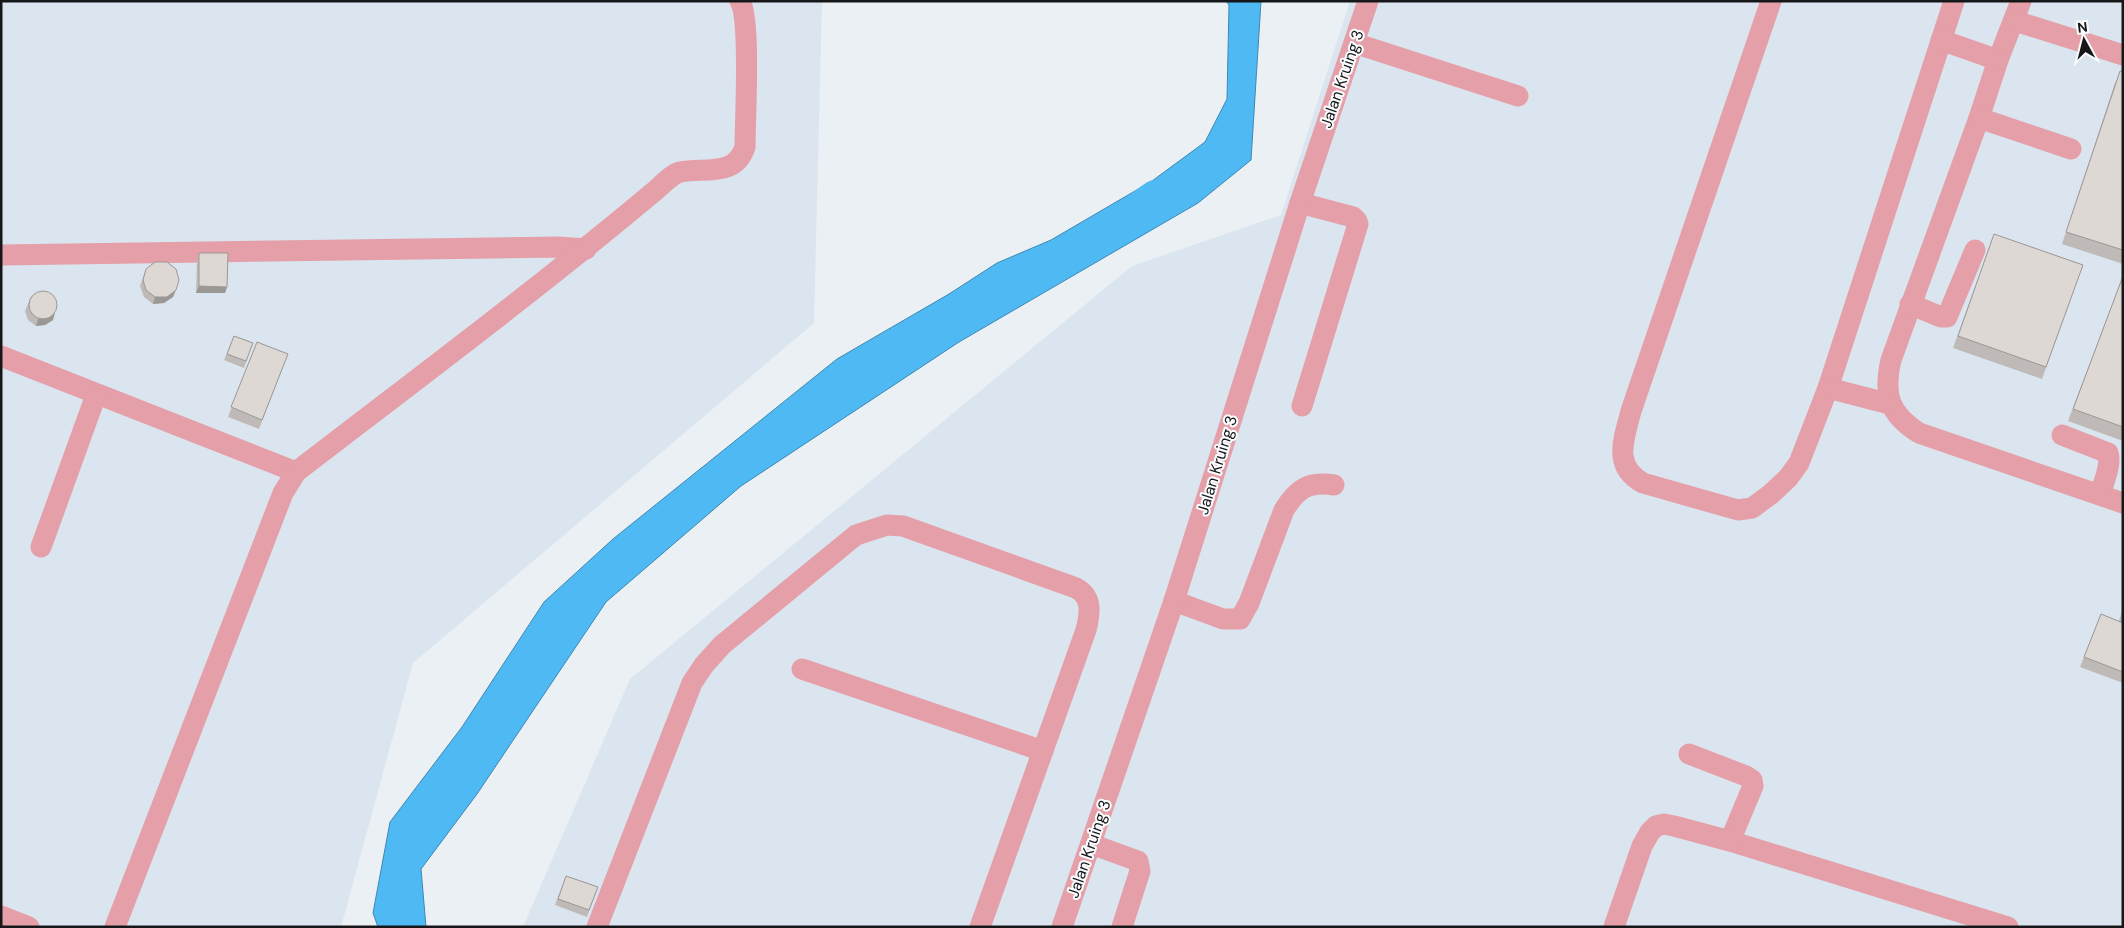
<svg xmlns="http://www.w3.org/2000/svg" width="2124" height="928" viewBox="0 0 2124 928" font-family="'DM Sans',sans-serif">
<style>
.built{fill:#dae5ef}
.water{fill:#4fb9f3;stroke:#3e88b2}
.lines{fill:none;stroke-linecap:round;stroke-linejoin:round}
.river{stroke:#4fb9f3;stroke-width:32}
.minor{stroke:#e59fa8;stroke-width:21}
.wall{fill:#bfbab7}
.shaded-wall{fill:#9b9795}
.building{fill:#ded8d5;stroke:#9b9795}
.labels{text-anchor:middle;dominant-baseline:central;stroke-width:4;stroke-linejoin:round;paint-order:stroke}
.street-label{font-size:16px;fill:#161719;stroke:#fbfdff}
</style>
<rect width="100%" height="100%" fill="#ebf0f4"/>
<g class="built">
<polygon points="1,1 822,1 814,323 413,663 341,927 1,927"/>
<polygon points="1350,1 2123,1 2123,927 523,927 630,679 1132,266 1281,215"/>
</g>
<polygon class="water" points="1226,1 1261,1 1251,160 1198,203 959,342 741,486 606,602 477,794 421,869 426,927 378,927 373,913 390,822 462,727 544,602 613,539 837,359 949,294 997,263 1051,240 1152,181 1205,142 1227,99 1229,5"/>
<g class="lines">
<polyline class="river" points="875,356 1120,221 1155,196"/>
<g class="minor">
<path d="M1771 1 1631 411C1624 439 1612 466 1643 483L1738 510 1752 508 1771 494 1788 478 1799 463 1828 388 1954 1"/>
<path d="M2021 1 1998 60 1979 118 1891 360C1883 395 1889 414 1919 433L2123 503"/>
<polyline points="2015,21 2123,55"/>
<polyline points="1941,40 1998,60"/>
<polyline points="1354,43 1518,96"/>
<polyline points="1979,118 2071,149"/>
<polyline points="1300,203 1353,217 1357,221 1358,224 1302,406"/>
<polyline points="1,255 558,247 586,249"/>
<polyline points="1910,304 1941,317 1947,317 1975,250"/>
<polyline points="1,356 296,472"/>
<polyline points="1828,388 1890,404"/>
<path d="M2062 435 2108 453C2112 465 2103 483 2100 495"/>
<polyline points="41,547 96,395"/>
<path d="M1174 601 1223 619H1240L1249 603 1284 510C1297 489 1308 481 1334 485"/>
<polyline points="802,669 1043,751"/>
<polyline points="1689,754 1746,776 1752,780 1753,786 1730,841 2008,927"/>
<polyline points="1091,844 1138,861 1140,871 1122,927"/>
<polyline points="1,916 29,927"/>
<path d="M115 927 283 493 296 472C417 379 539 288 656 190 663 184 672 174 680 172 704 167 735 178 745 147 745 120 751 19 740 1"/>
<path d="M597 927 692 683 704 665 722 645 856 535 887 525 903 526 1076 588C1093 597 1090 614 1086 630L980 927"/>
<polyline points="1062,927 1174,601 1300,203 1368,1"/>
<polyline points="1614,927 1642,846 1650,832 1656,826 1664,824 1674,826 1730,841"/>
</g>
</g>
<g class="wall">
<polygon points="2123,72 2123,264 2062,244 2115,83"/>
<polygon points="1994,234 2083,265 2042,379 1953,348"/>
<polygon points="199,253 227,287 225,293 196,293 197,260"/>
<polygon points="146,269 173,297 164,303 153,304 144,297 140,286"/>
<polygon points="2123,276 2123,441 2068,421"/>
<polygon points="31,296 53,320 45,325 36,326 28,320 25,311"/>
<polygon points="234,336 253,343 244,368 224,360"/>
<polygon points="257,342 288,354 259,429 228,417"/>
<polygon points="2123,608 2123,683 2080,667 2101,614 2119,621"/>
<polygon points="566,876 598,887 587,917 555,905"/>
</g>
<g class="shaded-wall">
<polygon points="199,286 227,287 225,293 196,293"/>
<polygon points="176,290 173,297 164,303 153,304 155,297"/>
<polygon points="55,313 53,320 45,325 36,326 38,319"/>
</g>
<g class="building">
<polygon points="2120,71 2123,72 2123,250 2066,232"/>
<polygon points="1994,234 2083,265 2046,367 1958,336"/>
<polygon points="199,253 228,253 227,287 199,286"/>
<polygon points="155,262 167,262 176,269 179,280 176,290 167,297 155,297 146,290 143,280 146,269"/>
<polygon points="2123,276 2123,427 2073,409"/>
<circle cx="43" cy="305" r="14"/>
<polygon points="234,336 253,343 246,361 227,354"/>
<polygon points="257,342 288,354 262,420 231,407"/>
<polygon points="2101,614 2123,623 2123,672 2084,657"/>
<polygon points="566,876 598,887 589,910 558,899"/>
</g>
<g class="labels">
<g class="street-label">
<text transform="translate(1342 79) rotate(-71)">Jalan Kruing 3</text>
<text transform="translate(1217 465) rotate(-73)">Jalan Kruing 3</text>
<text transform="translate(1089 849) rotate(-71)">Jalan Kruing 3</text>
</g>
</g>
<rect width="2124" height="928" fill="none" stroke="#161719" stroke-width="5"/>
<g transform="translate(2084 40) rotate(353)" stroke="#fbfdff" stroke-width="4" paint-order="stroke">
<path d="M0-4L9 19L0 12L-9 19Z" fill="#161719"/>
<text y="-8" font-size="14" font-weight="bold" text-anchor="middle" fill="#161719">N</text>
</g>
</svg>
